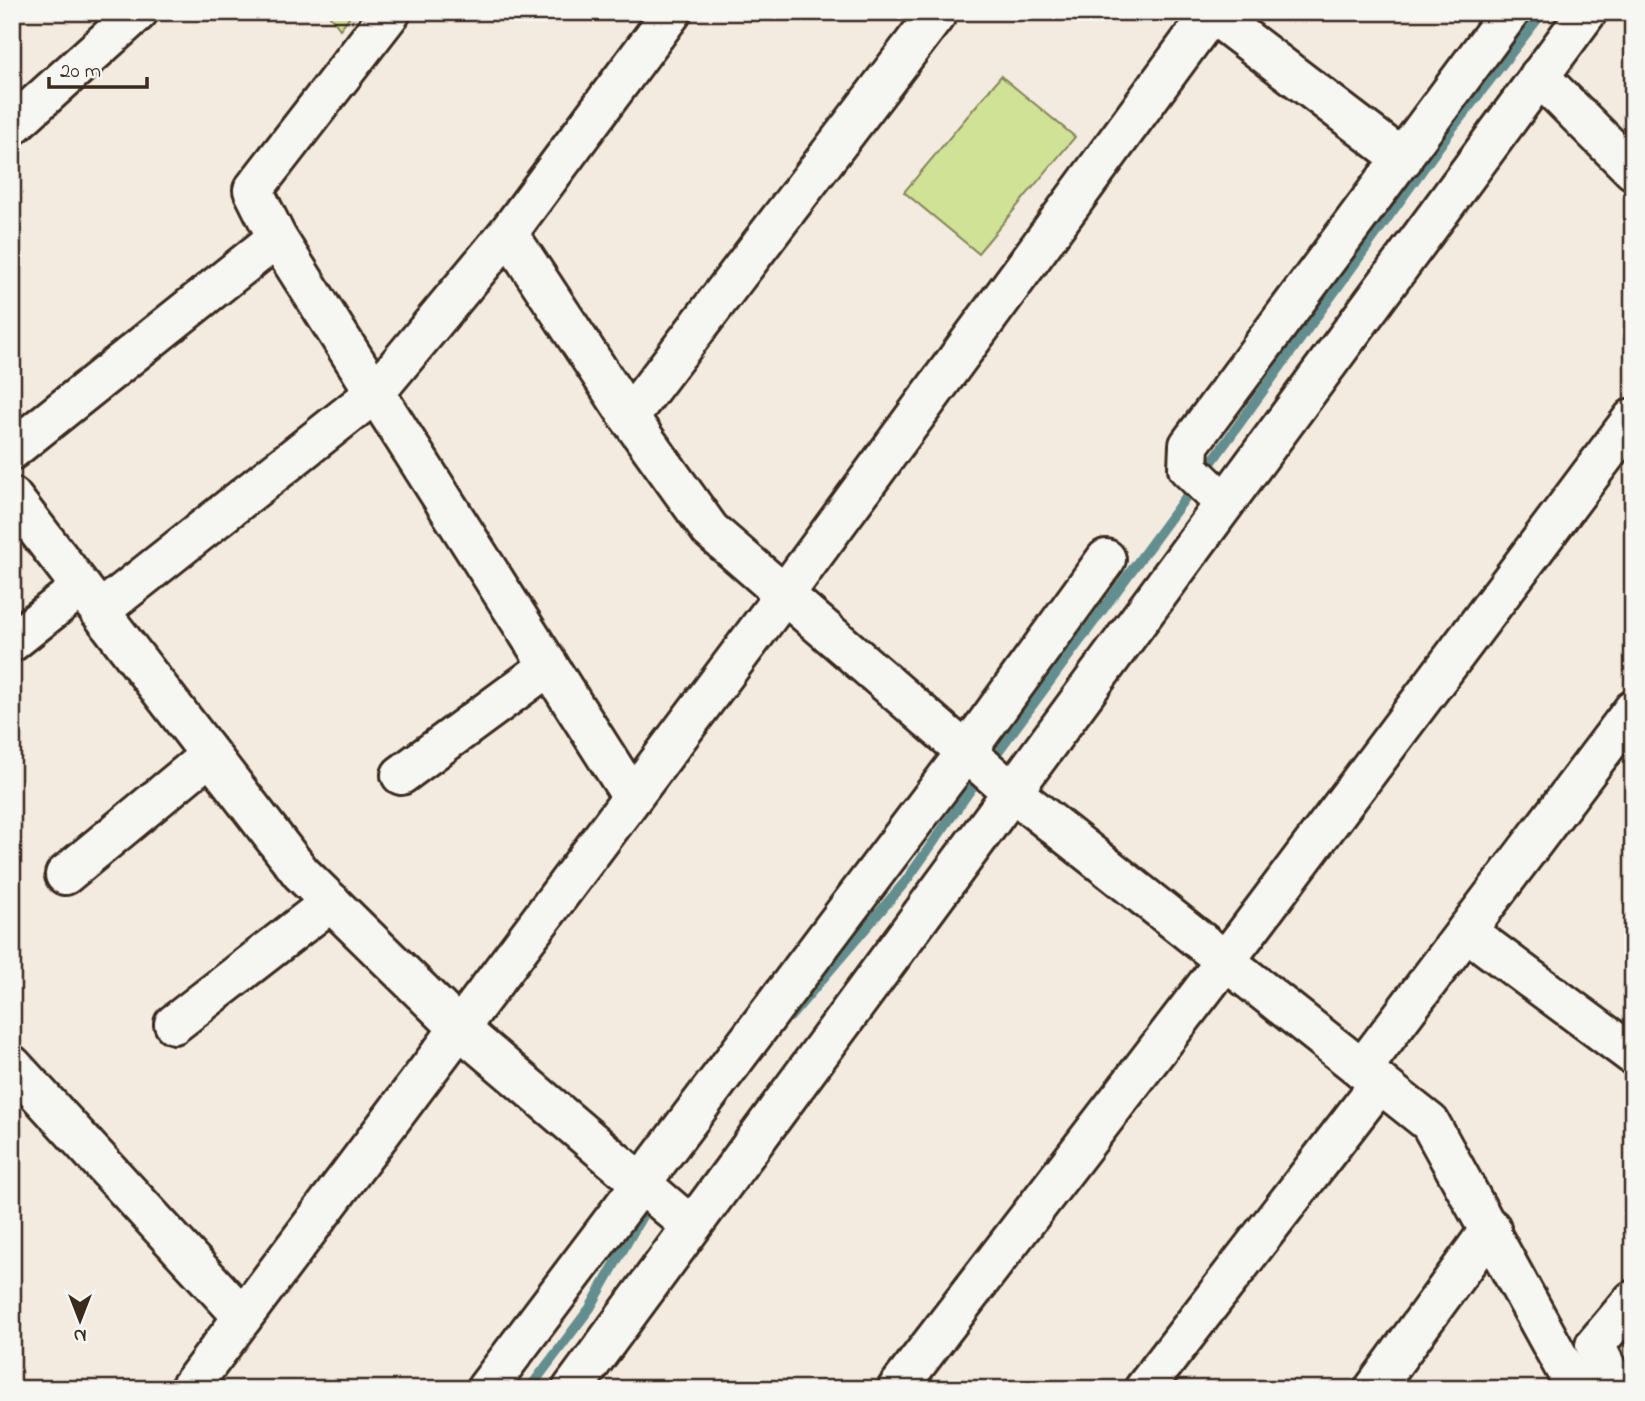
<svg xmlns="http://www.w3.org/2000/svg" width="1645" height="1401" viewBox="0 0 1645 1401" font-family="'Indie Flower',sans-serif">
<style>
.green{fill:#cfe296;stroke:#85865a;stroke-width:2}
.lines{fill:none;stroke-linecap:round;stroke-linejoin:round}
.stream{stroke:#648e90;stroke-width:10}
.minor-casing{stroke:#3b2a1e;stroke-width:44}
.minor{stroke:#f6f6f2;stroke-width:38}
</style>
<rect width="100%" height="100%" fill="#f3ebe0"/>
<filter id="ink" filterUnits="userSpaceOnUse"><feTurbulence type="fractalNoise" baseFrequency=".0143" numOctaves="2"/><feDisplacementMap in="SourceGraphic" scale="14" xChannelSelector="R" yChannelSelector="G"/><feConvolveMatrix kernelMatrix="1 2 1 2 8 2 1 2 1" color-interpolation-filters="sRGB"/></filter>
<g filter="url(#ink)">
<g class="green">
<polygon points="327,12 353,12 340,29"/>
<polygon points="1001,76 1075,137 978,253 904,192"/>
</g>
<g class="lines">
<g class="stream">
<polyline points="1203,474 1451,130 1543,12"/>
<polyline points="991,761 1194,486"/>
<polyline points="790,1017 906,881 980,776"/>
<polyline points="529,1389 590,1308 650,1202"/>
</g>
<defs>
<g id="minor">
<polyline points="391,12 253,190 277,238 632,797"/>
<polyline points="1210,12 1403,159"/>
<polyline points="1539,76 1633,170"/>
<polyline points="12,126 138,12"/>
<polyline points="508,233 629,417 710,530 1011,791 1430,1123 1576,1389"/>
<polyline points="629,417 938,12"/>
<polyline points="12,450 277,238"/>
<polyline points="12,497 301,873 459,1028 691,1226"/>
<polyline points="1223,502 1188,468 1189,445 1510,12"/>
<polyline points="100,611 375,393 508,233 672,12"/>
<polyline points="12,642 81,587"/>
<polyline points="401,775 549,666"/>
<polyline points="65,875 210,755"/>
<polyline points="1466,931 1633,1055"/>
<polyline points="174,1024 331,902"/>
<polyline points="12,1065 243,1317"/>
<polyline points="1362,1069 1633,710"/>
<polyline points="189,1389 784,595 1212,12"/>
<polyline points="486,1389 966,752 1106,559"/>
<polyline points="572,1389 1587,12"/>
<polyline points="897,1389 1245,935 1633,418"/>
<polyline points="1144,1389 1380,1083"/>
<polyline points="1374,1389 1491,1228"/>
<polyline points="1617,1389 1595,1345 1633,1300"/>
</g>
</defs>
<use href="#minor" class="minor-casing"/>
<use href="#minor" class="minor"/>
</g>
</g>
<rect width="1645" height="1401" fill="none" stroke="#f6f6f2" stroke-width="42"/>
<rect x="21" y="21" width="1603" height="1359" fill="none" stroke="#3b2a1e" stroke-width="2.5" filter="url(#ink)"/>
<g transform="translate(80 1320) rotate(180)" stroke="#f6f6f2" stroke-width="5" paint-order="stroke">
<path d="M0-5L12 26L0 18L-12 26Z" fill="#3b2a1e"/>
<text y="-10" font-size="19" font-weight="bold" text-anchor="middle" fill="#3b2a1e">N</text>
</g>
<path d="M49 77v10h98v-10" fill="none" stroke="#3b2a1e" stroke-width="3.5"/>
<text x="60" y="77" font-size="21" fill="#3b2a1e" stroke="#f6f6f2" stroke-width="5" paint-order="stroke">20 m</text>
</svg>
